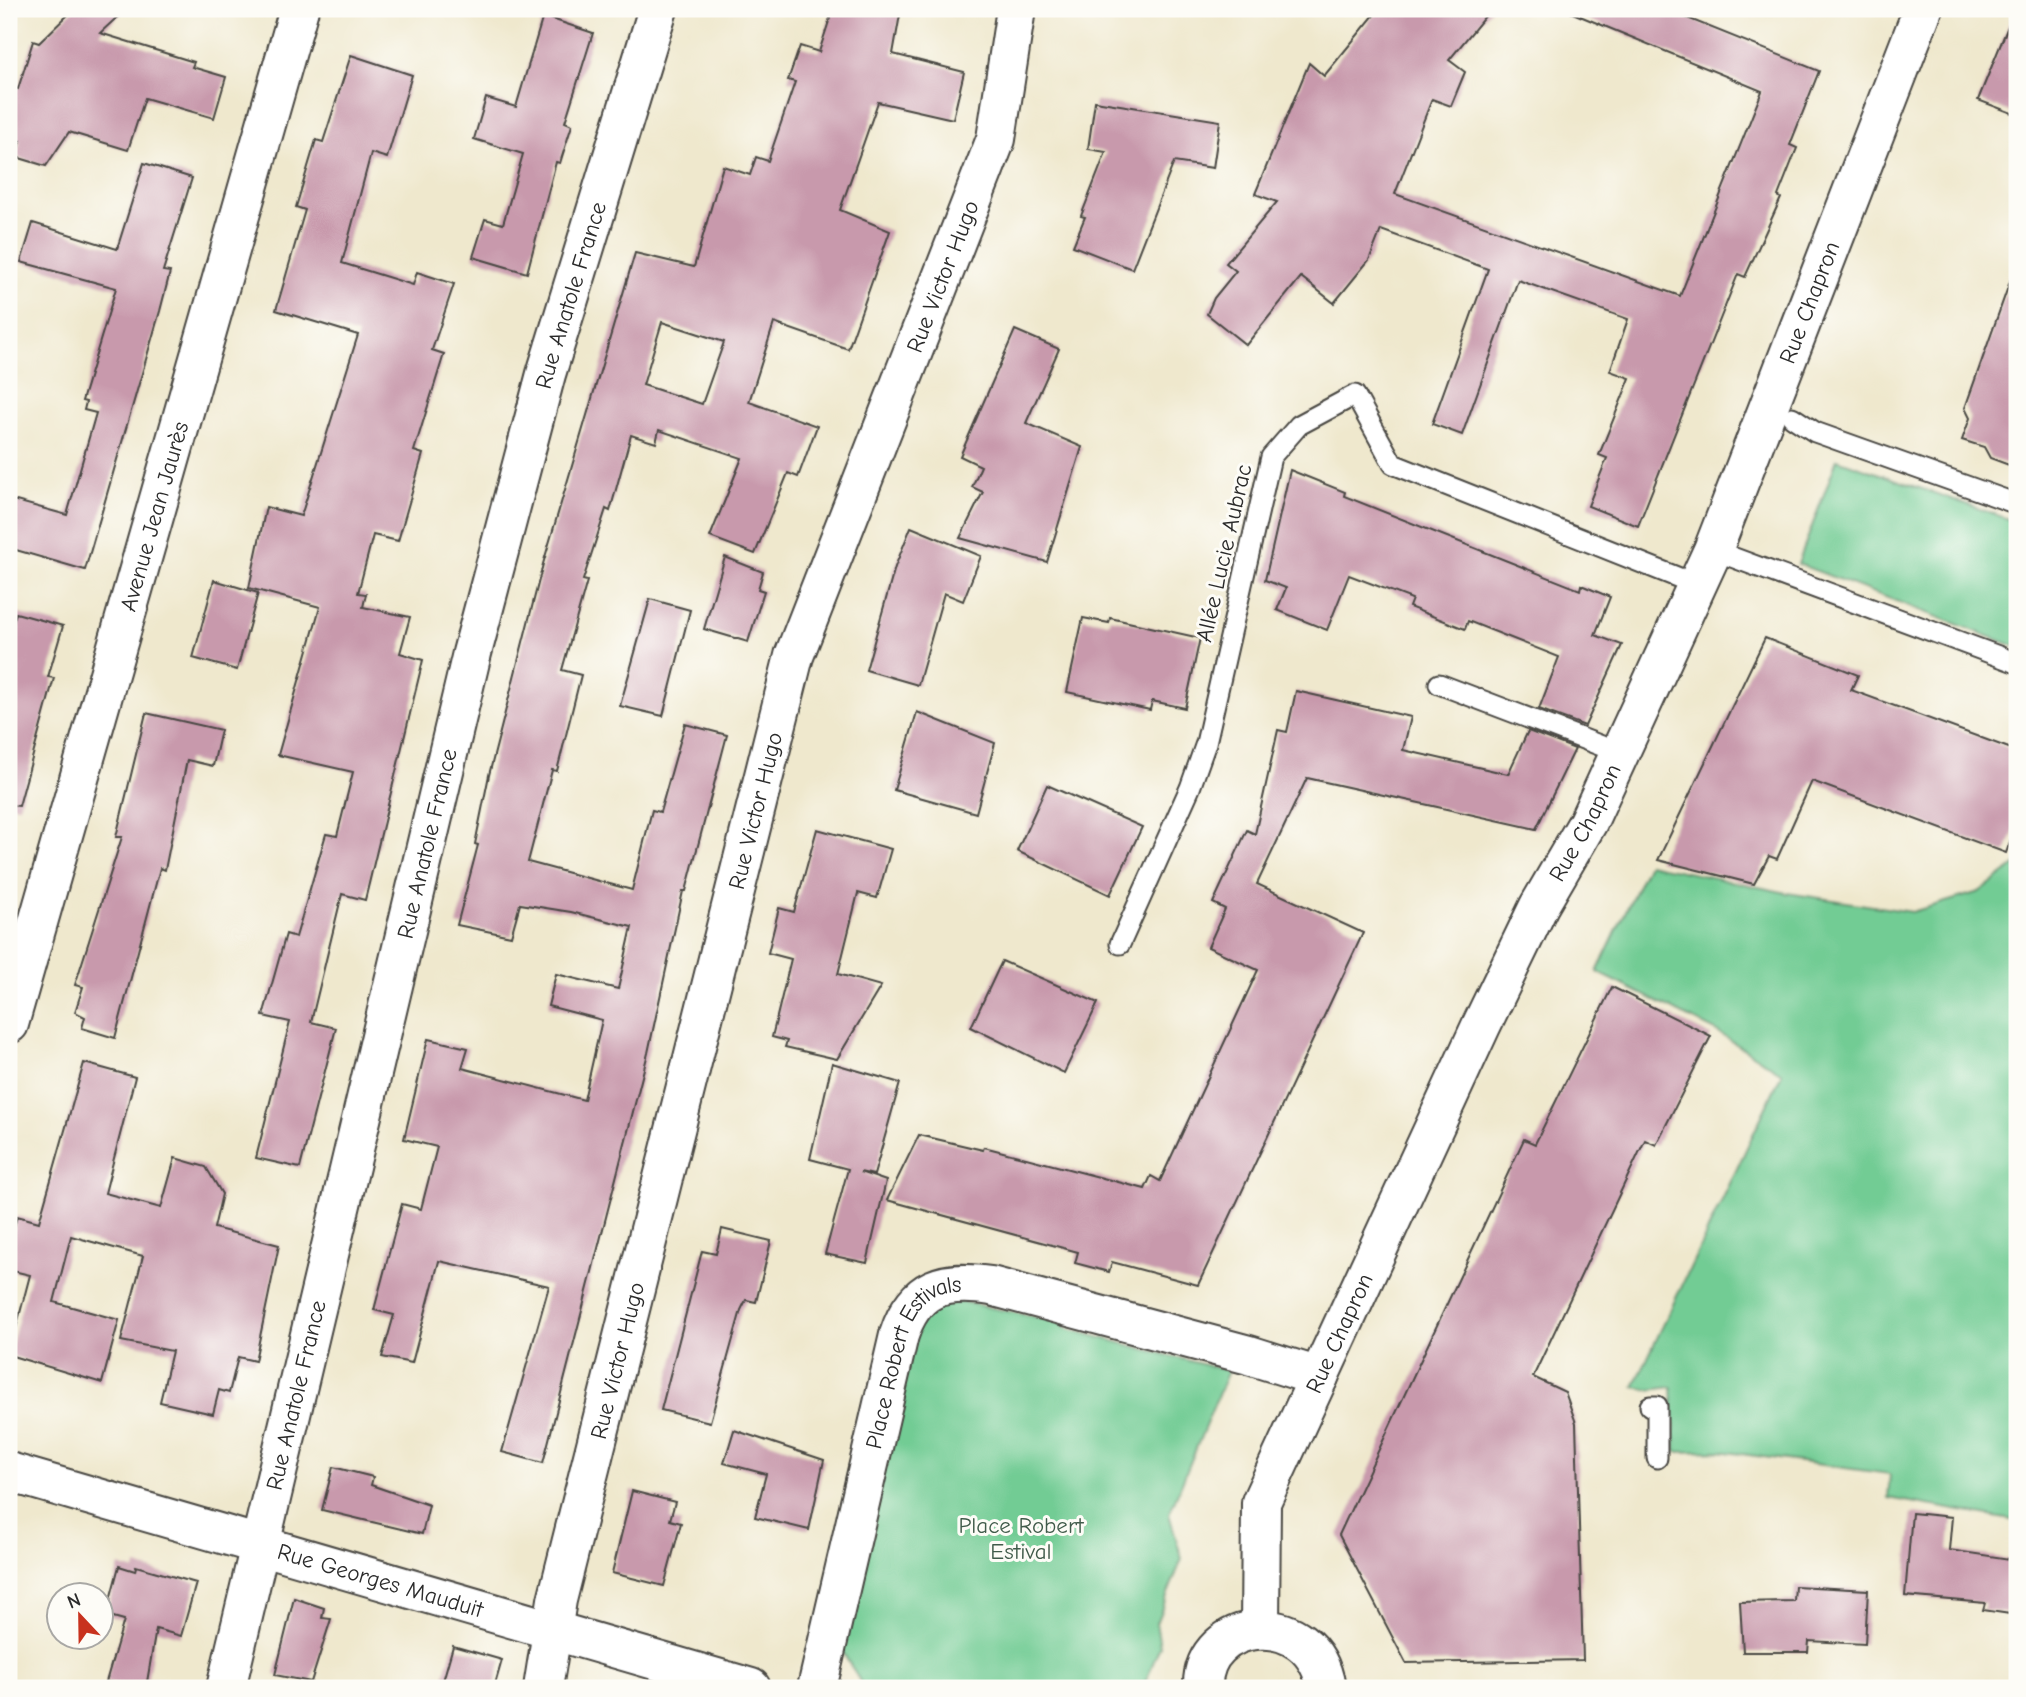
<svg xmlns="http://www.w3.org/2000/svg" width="2026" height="1697" viewBox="0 0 2026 1697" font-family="'Comic Neue',sans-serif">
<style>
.green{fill:#72cc94;stroke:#4e7c60;stroke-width:2}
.building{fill:#c899ac;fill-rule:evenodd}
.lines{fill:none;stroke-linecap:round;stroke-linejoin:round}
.service-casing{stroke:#484743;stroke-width:23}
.minor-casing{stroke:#484743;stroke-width:42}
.tertiary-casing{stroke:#484743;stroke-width:42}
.service{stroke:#fff;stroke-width:19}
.minor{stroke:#fff;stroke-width:38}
.tertiary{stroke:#fff;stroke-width:38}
.labels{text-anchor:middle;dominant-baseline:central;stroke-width:6;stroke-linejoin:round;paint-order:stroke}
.street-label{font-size:23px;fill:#2b2b2b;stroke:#fdfcf7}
.park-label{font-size:23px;fill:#405b4a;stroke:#fdfcf7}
</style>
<rect width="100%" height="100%" fill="#fdfcf7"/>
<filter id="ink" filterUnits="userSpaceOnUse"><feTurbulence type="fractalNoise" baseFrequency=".0143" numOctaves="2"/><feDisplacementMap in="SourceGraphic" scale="14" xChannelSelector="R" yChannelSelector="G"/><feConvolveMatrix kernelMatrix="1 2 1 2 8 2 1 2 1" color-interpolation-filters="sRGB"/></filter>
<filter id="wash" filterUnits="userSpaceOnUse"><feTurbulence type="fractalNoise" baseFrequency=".00686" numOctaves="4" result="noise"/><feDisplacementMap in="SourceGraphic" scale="28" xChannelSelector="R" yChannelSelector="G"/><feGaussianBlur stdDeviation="1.57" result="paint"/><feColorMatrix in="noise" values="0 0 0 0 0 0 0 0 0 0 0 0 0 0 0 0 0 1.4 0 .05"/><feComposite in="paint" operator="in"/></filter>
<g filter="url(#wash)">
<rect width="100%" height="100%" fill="#efe8cd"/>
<g class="green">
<polygon points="1837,459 2017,522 2017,647 1798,564"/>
<polygon points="1648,864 1787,893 1912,912 1979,892 2017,864 2017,1521 1888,1498 1890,1474 1719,1451 1676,1452 1672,1387 1650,1390 1634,1387 1782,1073 1714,1030 1597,972"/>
<polygon points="963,1302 1064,1323 1064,1328 1228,1371 1169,1514 1182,1559 1156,1623 1160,1646 1143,1688 864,1688 842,1651 916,1328 939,1306"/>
</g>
<g id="blocks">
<g class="building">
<polygon points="74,9 126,9 100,33 194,62 192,67 226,77 214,118 145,98 128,150 69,132 46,166 16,157 20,141 9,137 9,86 18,89 33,41 39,43"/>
<path d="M833 9H901L893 54 964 72 953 119 878 102 840 210 890 231 848 349 774 323 749 402 817 426 798 477 788 473 755 554 710 537 742 458 659 430 656 443 631 435 610 511 606 509 583 580 587 581 562 670 581 675 557 771 552 770 528 862 632 890 652 810 660 812 685 724 727 735 686 891H683L648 1053 543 1463 502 1452 549 1286 439 1261 412 1363 382 1357 394 1315 374 1310 402 1204 421 1209 437 1147 404 1139 428 1039 468 1048 462 1068 584 1100 602 1020 548 1006 556 974 618 989 632 927 571 912 520 904 511 936 457 925 478 845 475 844 489 775 543 564 635 253 694 267 723 166 750 175 756 157 768 161 795 82 788 80 800 46 819 52ZM662 322 724 342 702 404 643 385Z"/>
<polygon points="1379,9 1491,9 1449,60 1465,72 1451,106 1432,99 1395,194 1680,296 1762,91 1563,9 1665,9 1819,71 1790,145 1797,148 1778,196 1781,198 1745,277 1738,274 1638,526 1588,506 1607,458 1599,455 1630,378 1610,371 1628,319 1518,280 1462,435 1432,424 1488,269 1381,230 1369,260 1334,303 1301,277 1246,345 1207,314 1214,298 1236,271 1226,263 1277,202 1255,194 1309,63 1324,76"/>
<polygon points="2015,9 2017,9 2017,115 1978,100"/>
<polygon points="543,16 593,33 565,122 572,125 560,163 556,162 527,273 473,257 485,219 503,224 523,154 474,139 486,98 516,107"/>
<polygon points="351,55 412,75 387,158 371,153 342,263 413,285 417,272 454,284 432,350 444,354 414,451 423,454 398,541 373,535 358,593 366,594 363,607 410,617 400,653 423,660 365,900 342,894 311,1022 336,1028 300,1168 256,1158 290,1022 263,1016 286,934 296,937 326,834 337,836 353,772 278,755 320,607 249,588 266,507 301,516 358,335 276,310 305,210 296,207 316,140 323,142"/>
<polygon points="1095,101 1220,121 1213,168 1174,162 1132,269 1073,246 1085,217 1081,216 1106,152 1088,149"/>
<polygon points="144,163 192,178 163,271 170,272 160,311 85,570 9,548 9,499 67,515 96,413 84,410 86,402 82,401 116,288 21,262 33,223 117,249"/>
<polygon points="2013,273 2017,274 2017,468 1990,458 1984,447 1962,440 1970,418 1965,408"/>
<polygon points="1015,330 1059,349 1026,423 1082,447 1047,562 960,538 983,492 972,487 981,466 960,456"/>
<polygon points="1290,470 1345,492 1344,496 1580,590 1581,585 1610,597 1595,635 1622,645 1585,726 1539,709 1559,657 1468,621 1465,629 1409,607 1412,599 1349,575 1327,630 1277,610 1286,588 1265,580"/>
<polygon points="911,527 981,556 963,601 944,593 918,685 866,670 895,567"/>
<polygon points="725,557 763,572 758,589 764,591 748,642 704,629"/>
<polygon points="214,580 258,593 237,670 193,658"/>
<polygon points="650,599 690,610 663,716 620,706"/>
<polygon points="16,613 63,626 48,677 54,678 19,806 9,805 9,636"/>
<polygon points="1083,618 1109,623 1110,618 1200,638 1185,708 1152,701 1150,710 1067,692"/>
<polygon points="1765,638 1858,675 1851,690 2017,751 2017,822 2006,853 1812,781 1777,859 1769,856 1754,884 1658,860"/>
<polygon points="1296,691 1411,717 1403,750 1508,774 1528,731 1575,749 1536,829 1307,778 1257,884 1363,933 1198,1285 1112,1262 1109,1272 1075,1263 1078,1252 887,1200 919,1135 983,1150 984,1147 1145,1189 1151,1176 1160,1181 1258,970 1208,947 1225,909 1213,903 1247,830 1255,834 1278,730 1287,732"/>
<polygon points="917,712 995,743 976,813 894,790"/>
<polygon points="146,713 221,730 213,766 187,760 165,870 160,868 115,1038 82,1028 85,1017 75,1012 83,987 75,985 122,837 116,837"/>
<polygon points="1047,785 1142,827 1110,895 1017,851"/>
<polygon points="817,829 891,849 877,898 858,893 838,974 881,986 837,1059 785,1047 787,1041 772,1037 791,959 768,953 779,908 794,912"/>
<polygon points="1002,961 1098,1003 1064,1073 971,1027"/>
<polygon points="1612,987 1711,1036 1656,1145 1645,1140 1533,1377 1565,1392 1576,1423 1583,1660 1406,1663 1339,1535 1524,1139 1535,1144"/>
<polygon points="84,1063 135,1077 105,1193 161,1208 175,1158 206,1167 222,1194 214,1228 279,1245 255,1361 238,1357 229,1393 219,1390 213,1414 160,1402 172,1351 121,1341 143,1256 71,1236 54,1302 119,1320 102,1383 9,1355 30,1275 9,1270 9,1245 17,1216 39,1222"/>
<polygon points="832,1063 900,1083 874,1175 860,1172 886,1181 867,1263 825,1254 848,1169 810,1159"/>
<polygon points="722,1229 771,1241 756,1302 746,1300 741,1310 710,1422 661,1410 702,1251 716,1254"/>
<polygon points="734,1430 824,1460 809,1530 755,1517 766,1474 724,1463"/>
<polygon points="333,1467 373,1477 371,1485 429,1505 422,1534 322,1510"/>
<polygon points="632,1491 675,1502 670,1520 681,1523 664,1586 612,1573"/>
<polygon points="1912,1513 1952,1517 1949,1550 2017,1560 2017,1615 1983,1610 1985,1603 1905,1596"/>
<polygon points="119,1566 135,1571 136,1566 196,1583 181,1636 156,1629 146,1688 106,1682 124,1620 106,1615"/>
<polygon points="1795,1586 1868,1590 1865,1644 1809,1641 1808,1652 1743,1652 1740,1602 1794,1601"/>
<polygon points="294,1598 324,1608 322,1618 331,1619 311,1682 275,1675"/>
<polygon points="453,1646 502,1660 494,1688 441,1688"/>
</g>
</g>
</g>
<g filter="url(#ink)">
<use href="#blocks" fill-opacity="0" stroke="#484743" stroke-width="2"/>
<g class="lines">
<defs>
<g id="service">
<polyline points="1792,417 1815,432 2017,504"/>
<polyline points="1713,550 2017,663"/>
<polyline points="1439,684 1620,753"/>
<polyline points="1120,944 1190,788 1206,743 1271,457 1299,425 1355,395 1393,464 1697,585"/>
<polyline points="1650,1406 1657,1406 1657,1458"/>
</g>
<g id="minor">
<path id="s1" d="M9 1024 299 9"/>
<path id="s2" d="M9 1472 751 1688"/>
<path id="s3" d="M226 1688 472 653 546 374 658 9"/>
<path id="s4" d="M543 1688 557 1600 794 656 996 139 1016 9"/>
<path id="s5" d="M817 1688 899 1335C915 1286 943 1279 991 1286L1249 1355 1319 1377"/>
</g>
<g id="tertiary">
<path id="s6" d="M1260 1629 1261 1502 1481 1026 1539 906 1588 822 1713 550 1923 9"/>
<path d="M1203 1688C1200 1618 1313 1603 1326 1688"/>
</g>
</defs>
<use href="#service" class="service-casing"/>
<use href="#minor" class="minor-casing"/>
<use href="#tertiary" class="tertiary-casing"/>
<use href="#service" class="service"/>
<use href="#minor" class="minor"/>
<use href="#tertiary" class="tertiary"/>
</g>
</g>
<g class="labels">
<g class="street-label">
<text stroke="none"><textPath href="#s4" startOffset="1470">Rue Victor Hugo</textPath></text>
<text stroke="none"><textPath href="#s3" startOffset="1435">Rue Anatole France</textPath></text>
<text stroke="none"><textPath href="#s6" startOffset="1447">Rue Chapron</textPath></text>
<text stroke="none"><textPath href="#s1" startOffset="528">Avenue Jean Jaurès</textPath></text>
<text transform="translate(1224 553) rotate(-77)">Allée Lucie Aubrac</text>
<text stroke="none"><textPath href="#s4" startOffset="903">Rue Victor Hugo</textPath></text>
<text stroke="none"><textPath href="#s6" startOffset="880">Rue Chapron</textPath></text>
<text stroke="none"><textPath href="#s3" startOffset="868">Rue Anatole France</textPath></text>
<text stroke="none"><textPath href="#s6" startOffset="313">Rue Chapron</textPath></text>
<text stroke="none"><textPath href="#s4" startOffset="336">Rue Victor Hugo</textPath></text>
<text stroke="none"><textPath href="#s5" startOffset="348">Place Robert Estivals</textPath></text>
<text stroke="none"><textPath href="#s3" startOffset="301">Rue Anatole France</textPath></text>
<text stroke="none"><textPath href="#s2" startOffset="387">Rue Georges Mauduit</textPath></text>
</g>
<g class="park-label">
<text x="1021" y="1525">Place Robert<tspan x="1021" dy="26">Estival</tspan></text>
</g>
</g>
<rect width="2026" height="1697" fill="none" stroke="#fdfcf7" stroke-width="35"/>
<g transform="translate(80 1616) rotate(338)"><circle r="33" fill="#fdfcf7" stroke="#a9a8a5" stroke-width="2"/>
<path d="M0-5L12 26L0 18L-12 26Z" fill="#c8321e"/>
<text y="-10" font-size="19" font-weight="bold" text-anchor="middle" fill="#2b2b2b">N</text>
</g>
</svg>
